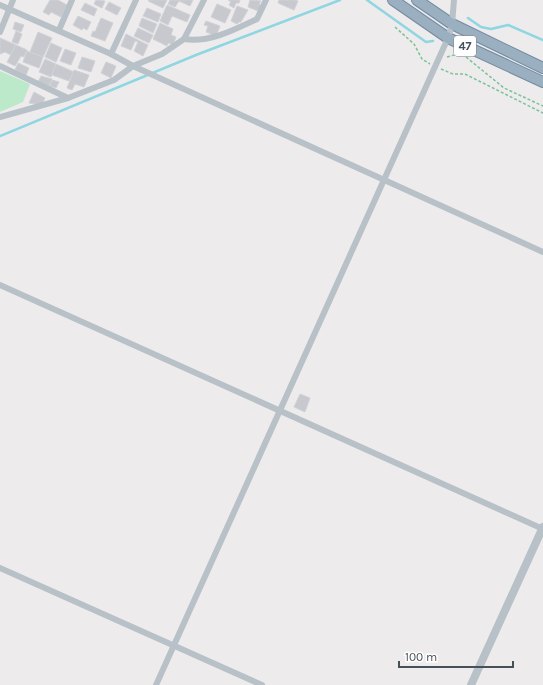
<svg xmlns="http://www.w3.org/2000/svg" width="543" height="685" viewBox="0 0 543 685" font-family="Karla,sans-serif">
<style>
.green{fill:#bde9cb}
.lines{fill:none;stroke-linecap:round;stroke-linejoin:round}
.stream{stroke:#8ed6e1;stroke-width:2.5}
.building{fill:#c7c9ce;stroke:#d0d2d7}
.trunk-casing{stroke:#738ca2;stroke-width:12}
.path{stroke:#79c399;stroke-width:1.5;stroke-dasharray:3 2;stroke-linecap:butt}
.minor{stroke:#b8c1c7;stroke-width:6}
.tertiary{stroke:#b8c1c7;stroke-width:8}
.trunk{stroke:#9aafbf;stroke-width:10}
.labels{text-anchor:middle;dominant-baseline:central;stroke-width:3;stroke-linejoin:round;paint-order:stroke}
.shield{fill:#fff;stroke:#7e8489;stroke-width:1}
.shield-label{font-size:12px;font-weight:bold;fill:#465057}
</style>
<rect width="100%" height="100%" fill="#eeebec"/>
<polygon class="green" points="0,71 30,84 23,102 0,112"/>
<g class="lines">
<g class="stream">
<polyline points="367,0 426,42 433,41"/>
<polyline points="468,18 481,27 491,29 508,25 543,40"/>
<polyline points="0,136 196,55 340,0"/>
</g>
</g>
<g class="building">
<polygon points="50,0 58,0 67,5 61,17 51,12 49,15 43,12"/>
<polygon points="96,0 105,1 102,8 94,4"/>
<polygon points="149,0 167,0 163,8 148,1"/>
<polygon points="170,0 193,0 190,6 179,1 175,7 168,4"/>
<polygon points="228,0 240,0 239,3 236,3 234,8 229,5 231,2"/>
<polygon points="250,0 261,1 259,4 261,5 258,11 248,7"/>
<polygon points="279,0 295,0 298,1 294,10 278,3"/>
<polygon points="109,2 121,8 117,15 105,9"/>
<polygon points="85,3 97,9 94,16 81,10"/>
<polygon points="217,4 231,10 225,23 211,17"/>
<polygon points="167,5 190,15 187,22 172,16 168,25 160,21"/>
<polygon points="237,6 248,10 241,22 239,22 237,24 231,21"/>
<polygon points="147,8 161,14 158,22 143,16"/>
<polygon points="78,16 91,22 87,30 83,28 82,30 73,25"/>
<polygon points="101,18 113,23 105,41 91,36 93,31 95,32"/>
<polygon points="142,18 157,24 153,33 139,26"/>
<polygon points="206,21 220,26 216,36 206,32 208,26 204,25"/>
<polygon points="15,22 24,25 21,32 13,29"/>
<polygon points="160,23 173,29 171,35 176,37 173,45 168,43 167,46 153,39"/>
<polygon points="138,28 153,35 149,43 134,36"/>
<polygon points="16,31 22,34 18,44 12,42"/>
<polygon points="38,32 52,38 43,57 30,52"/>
<polygon points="126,34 148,45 143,56 134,51 138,42 135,41 131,50 121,46"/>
<polygon points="0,38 16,45 11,55 5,52 0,54"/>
<polygon points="51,43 62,48 56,62 45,57"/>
<polygon points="16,45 27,50 24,57 21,56 15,66 7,62"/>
<polygon points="65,49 76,53 71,65 60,61"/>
<polygon points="27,51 43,57 39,68 23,62"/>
<polygon points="82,57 95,61 91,72 78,68"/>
<polygon points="45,59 56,64 51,77 39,72"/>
<polygon points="106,62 116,66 111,78 101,73"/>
<polygon points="18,63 29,68 26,75 15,70"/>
<polygon points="56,64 74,72 69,81 52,75"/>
<polygon points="74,70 89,75 84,87 75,84 72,90 67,88"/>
<polygon points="41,76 52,79 49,86 38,82"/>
<polygon points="52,80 59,82 56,88 50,86"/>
<polygon points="34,92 45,98 42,105 29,103"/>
<polygon points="300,394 310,398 305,412 294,407"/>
</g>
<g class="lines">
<defs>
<g id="trunk">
<polyline points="393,0 448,38 543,82"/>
<polyline points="417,0 452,24 543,68"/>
</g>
</defs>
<use href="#trunk" class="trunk-casing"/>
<g class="path">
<polyline points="395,27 414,44 422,59 430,64"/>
<polyline points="447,57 454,55 461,55"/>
<polyline points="466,57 504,88 543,106"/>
<polyline points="441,69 453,74 465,74 543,113"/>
</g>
<g class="minor">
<polyline points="0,5 111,54 133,66 543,252"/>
<polyline points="59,30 72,0"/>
<polyline points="0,32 13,0"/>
<path d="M184 39C209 43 234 30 257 19L266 0"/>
<polyline points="111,54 136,0"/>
<polyline points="0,66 68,98"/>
<polyline points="0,117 68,98 114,80 133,66 162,54 184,39 204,0"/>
<polyline points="0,285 543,529"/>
<polyline points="0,568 262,685"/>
<polyline points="156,685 448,38 452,24 454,0"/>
</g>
<polyline class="tertiary" points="471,685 543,527"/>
<use href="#trunk" class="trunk"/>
</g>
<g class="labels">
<rect class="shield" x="454" y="36" width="22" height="20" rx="3"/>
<g class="shield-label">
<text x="465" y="46">47</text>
</g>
</g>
<path d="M399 661v6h114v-6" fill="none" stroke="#465057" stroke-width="2"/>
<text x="405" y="661" font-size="12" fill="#465057" stroke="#ffffff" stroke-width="3" paint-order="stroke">100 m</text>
</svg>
